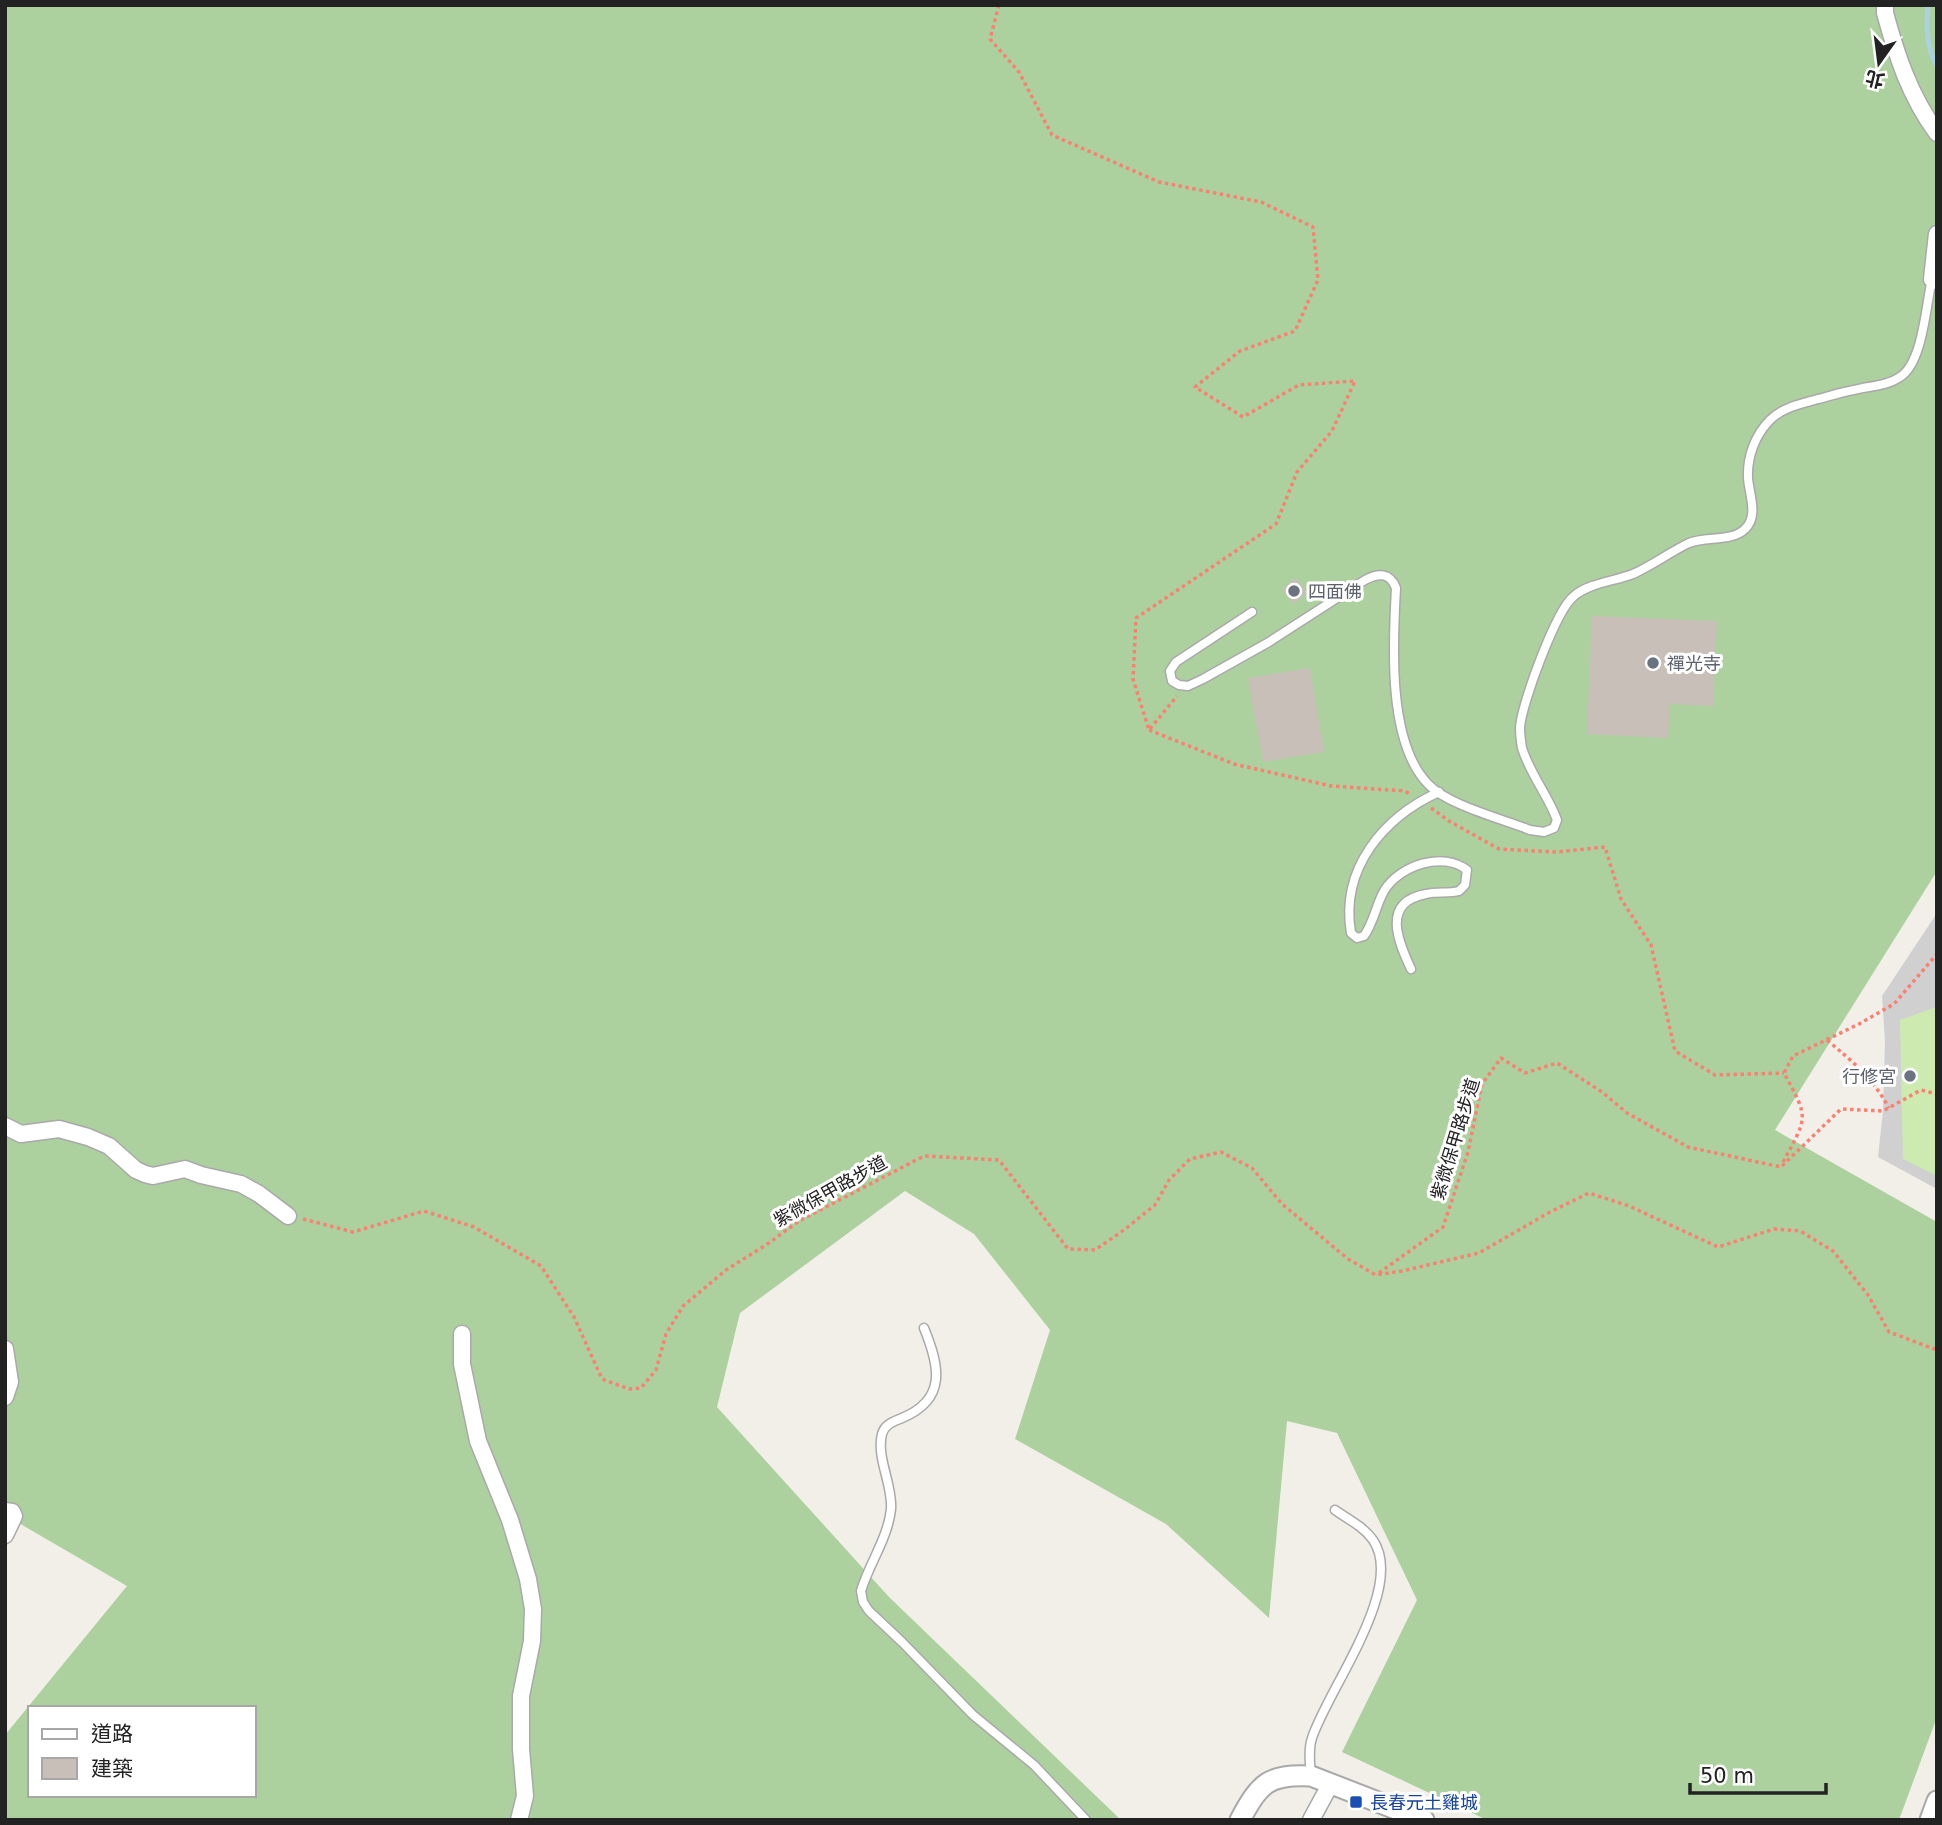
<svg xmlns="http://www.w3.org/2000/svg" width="1942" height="1825" viewBox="0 0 1942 1825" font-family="'DejaVu Sans','Noto Sans TC',sans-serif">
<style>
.religious{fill:#d0d0d0}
.grass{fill:#cdebb0}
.forest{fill:#add19e;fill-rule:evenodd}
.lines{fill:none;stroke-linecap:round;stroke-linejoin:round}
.stream{stroke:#aad3df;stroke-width:5}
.building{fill:#c7bfb8}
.service-casing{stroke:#a9a9a9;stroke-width:11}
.minor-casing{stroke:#a9a9a9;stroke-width:19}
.tertiary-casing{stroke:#a9a9a9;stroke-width:23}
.path{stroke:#fa8072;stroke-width:3.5;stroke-dasharray:3.5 3.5;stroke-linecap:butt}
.service{stroke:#fff;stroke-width:8}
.minor{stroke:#fff;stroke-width:16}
.tertiary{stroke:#fff;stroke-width:19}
.worship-dot{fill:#6b7280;stroke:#fff;stroke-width:2.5}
.transit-dot{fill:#1a4fb4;stroke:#fff;stroke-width:2.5}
.labels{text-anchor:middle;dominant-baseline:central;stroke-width:6;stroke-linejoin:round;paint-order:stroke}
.worship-label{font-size:18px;fill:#5b616d;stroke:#fff;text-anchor:start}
.street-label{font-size:18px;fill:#222;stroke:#fff}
.transit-label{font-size:18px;fill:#164399;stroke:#fff;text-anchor:start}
</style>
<rect width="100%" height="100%" fill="#f2efe9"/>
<polygon class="religious" points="1937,913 1937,1189 1878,1157 1883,1111 1885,1041 1882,996"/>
<polygon class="grass" points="1937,1007 1937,1176 1903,1159 1900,1020"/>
<path class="forest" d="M5 5H1937V871L1775 1130 1937 1222V1717L1899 1820H1487L1342 1752 1417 1600 1337 1433 1287 1421 1269 1618 1166 1524 1015 1439 1050 1330 974 1234 905 1191 740 1313 717 1407 889 1597 1121 1820H5V1735L127 1586 5 1515ZM30 1708H254V1795H30Z"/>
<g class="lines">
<path class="stream" d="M1928 5C1926 26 1926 47 1937 66"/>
</g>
<g class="building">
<polygon points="1295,578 1307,592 1294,604 1282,590"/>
<polygon points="1592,616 1717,621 1713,706 1670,704 1668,738 1587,734"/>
<polygon points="1310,668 1324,752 1263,762 1248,678"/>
</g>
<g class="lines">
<defs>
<g id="service">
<path d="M1252 612 1176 662 1170 671 1172 681 1179 685 1188 686 1203 679 1269 642 1365 580C1378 573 1390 572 1396 588 1393 642 1387 742 1428 784 1447 805 1503 819 1530 830L1544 832 1554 828 1557 820C1548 795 1530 774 1522 748 1521 742 1520 734 1520 727 1522 703 1556 610 1574 596 1589 583 1615 581 1633 574 1653 565 1670 552 1689 543 1706 536 1732 542 1745 529 1759 516 1749 494 1748 478 1747 457 1755 435 1770 420 1783 407 1801 404 1818 399 1830 396 1842 392 1854 390 1869 386 1887 386 1900 377 1923 363 1926 304 1932 279"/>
<path d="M1411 969C1398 941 1381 902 1426 894 1437 891 1448 894 1459 891L1465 885 1467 870C1443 851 1400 865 1384 891 1376 905 1374 922 1364 936L1357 938 1351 933C1340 868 1384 817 1439 792"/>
<path d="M924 1328C939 1365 948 1399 902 1418 893 1422 885 1424 882 1434 876 1458 893 1485 891 1509 888 1538 869 1564 861 1591L863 1602 869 1611 902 1642 973 1715 1034 1765 1086 1820"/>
<path d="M1311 1776C1310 1764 1308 1750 1312 1738 1328 1689 1406 1588 1373 1540 1364 1527 1348 1519 1335 1510"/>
</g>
<g id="minor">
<path d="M1885 5V13C1897 57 1910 96 1937 133"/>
<polyline points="1937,234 1932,279 1937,281"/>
<polyline points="5,1126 21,1134 59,1129 88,1137 109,1146 136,1170 145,1174 153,1176 185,1169 201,1175 241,1184 259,1194 288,1216"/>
<polyline points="462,1334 462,1364 478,1441 510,1520 528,1579 533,1609 532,1641 521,1696 521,1749 525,1796 519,1820"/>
<polyline points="5,1349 10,1382 5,1397"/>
<polyline points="5,1511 12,1512 14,1516 5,1535"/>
<polyline points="1311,1820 1331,1783"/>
</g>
<g id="tertiary">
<path d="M1240 1820C1260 1783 1268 1774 1311 1776L1424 1820"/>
<polyline points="1930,1820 1937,1801"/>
</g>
</defs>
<use href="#service" class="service-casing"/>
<use href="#minor" class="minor-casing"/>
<use href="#tertiary" class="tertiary-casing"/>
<g class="path">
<polyline points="999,5 990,39 1019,72 1052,135 1159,182 1261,202 1313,227 1318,280 1295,331 1240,351 1195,387 1243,417 1299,385 1355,381 1332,431 1297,472 1276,524 1136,618 1133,679 1149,730 1177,696"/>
<polyline points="1149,730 1234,764 1331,786 1405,791 1410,794"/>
<polyline points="1431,808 1449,821 1499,849 1556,852 1605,847 1621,899 1651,945 1675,1051 1715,1075 1784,1073"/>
<path d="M1827 1040C1853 1062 1872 1077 1889 1108"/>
<path d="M1783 1162C1808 1116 1809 1119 1784 1073L1793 1056 1859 1024 1894 1004 1937 954"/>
<polyline points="303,1219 353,1232 424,1211 474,1227 541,1266 574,1317 602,1379 629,1389 641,1388 656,1370 666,1334 683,1306 726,1270 766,1245 799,1221 924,1156 999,1160 1068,1249 1095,1250 1124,1230 1155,1205 1169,1180 1190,1159 1221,1152 1252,1168 1282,1204 1348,1259 1376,1275 1402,1271 1479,1253 1548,1213 1589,1193 1629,1206 1718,1247 1774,1229 1800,1231 1833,1251 1868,1295 1889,1332 1937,1350"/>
<polyline points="1379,1273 1443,1227 1468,1152 1482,1084 1501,1058 1525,1073 1557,1063 1602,1092 1627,1113 1688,1147 1781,1167 1841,1109 1883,1111 1921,1090 1937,1094"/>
</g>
<use href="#service" class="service"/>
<use href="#minor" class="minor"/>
<use href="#tertiary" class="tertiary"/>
</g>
<g class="worship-dot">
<circle cx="1294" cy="591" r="7"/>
<circle cx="1653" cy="663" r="7"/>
<circle cx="1910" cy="1076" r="7"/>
</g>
<rect class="transit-dot" x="1349" y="1795" width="14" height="14" rx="3.5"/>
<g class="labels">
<g class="worship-label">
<text x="1308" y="591">四面佛</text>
<text x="1667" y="663">禪光寺</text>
<text x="1896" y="1076" text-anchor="end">行修宮</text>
</g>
<g class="street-label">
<text transform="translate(1455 1139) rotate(-73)">紫微保甲路步道</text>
<text transform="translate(830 1191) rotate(-29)">紫微保甲路步道</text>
</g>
<g class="transit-label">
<text x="1370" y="1802">長春元土雞城</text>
</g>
</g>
<rect width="1942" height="1825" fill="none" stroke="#222222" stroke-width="14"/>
<rect x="28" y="1706" width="228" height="91" fill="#ffffff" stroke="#a7a7a7" stroke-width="2"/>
<rect x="42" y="1729" width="35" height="10" fill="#ffffff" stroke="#a7a7a7" stroke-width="2"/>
<text x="91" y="1741" font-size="21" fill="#222222">道路</text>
<rect x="42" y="1758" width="35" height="21" fill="#c7bfb8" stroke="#a7a7a7" stroke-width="2"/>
<text x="91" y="1776" font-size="21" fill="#222222">建築</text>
<g transform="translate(1879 63) rotate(194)" stroke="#ffffff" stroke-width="5" paint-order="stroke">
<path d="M0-5L12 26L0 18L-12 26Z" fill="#222222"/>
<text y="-10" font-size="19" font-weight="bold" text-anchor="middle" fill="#222222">北</text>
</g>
<path d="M1690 1783v10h136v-10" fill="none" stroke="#222222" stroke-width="3.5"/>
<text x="1700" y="1783" font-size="21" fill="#222222" stroke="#ffffff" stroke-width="5" paint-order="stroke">50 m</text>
</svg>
